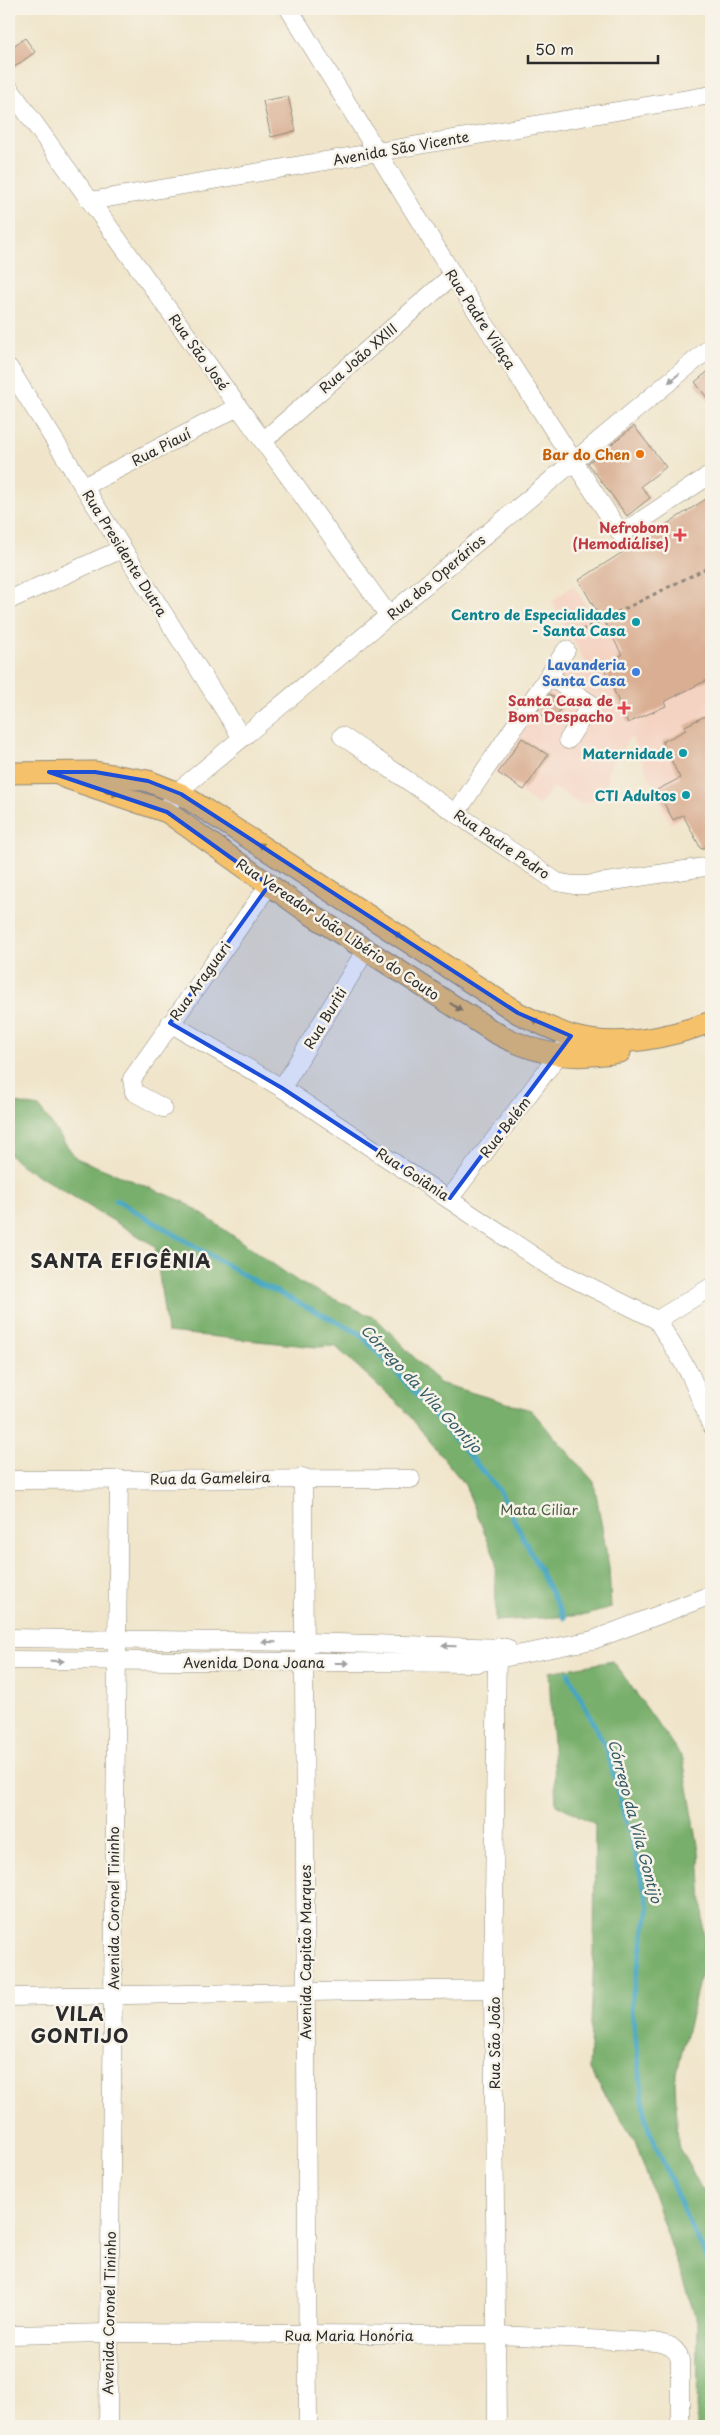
<svg xmlns="http://www.w3.org/2000/svg" width="720" height="2435" viewBox="0 0 720 2435" font-family="'Playpen Sans',sans-serif">
<style>
.built{fill:#f5d3c2}
.forest{fill:#78af6c;stroke:#526d4c}
.lines{fill:none;stroke-linecap:round;stroke-linejoin:round}
.stream{stroke:#44a6c3;stroke-width:5}
.building{fill:#d9ae92}
.minor-casing{stroke:#8e887a;stroke-width:19}
.major-casing{stroke:#8e887a;stroke-width:23}
.path{stroke:#8e887a;stroke-width:3;stroke-dasharray:4 4;stroke-linecap:butt}
.minor{stroke:#fff;stroke-width:18}
.major{stroke:#f5c16b;stroke-width:21}
.oneway{fill:#a0a0a0}
.oneway2{fill:#90764b}
.marked{fill:#1d4ed8;fill-opacity:0.2;stroke:#1d4ed8;stroke-width:4;stroke-linejoin:round}
.food-dot{fill:#e8710a;stroke:#f7f3e8;stroke-width:2}
.health-dot{fill:#e0444e;stroke:#f7f3e8;stroke-width:2}
.culture-dot{fill:#0f9aa8;stroke:#f7f3e8;stroke-width:2}
.shop-dot{fill:#3f7fe0;stroke:#f7f3e8;stroke-width:2}
.labels{text-anchor:middle;dominant-baseline:central;stroke-width:5;stroke-linejoin:round;paint-order:stroke}
.street-label{font-size:14px;fill:#2b2b2b;stroke:#f7f3e8}
.food-label{font-size:14px;font-weight:bold;fill:#c56008;stroke:#f7f3e8;text-anchor:end}
.health-label{font-size:14px;font-weight:bold;fill:#be3a42;stroke:#f7f3e8;text-anchor:end}
.culture-label{font-size:14px;font-weight:bold;fill:#0d838f;stroke:#f7f3e8;text-anchor:end}
.shop-label{font-size:14px;font-weight:bold;fill:#366cbe;stroke:#f7f3e8;text-anchor:end}
.park-label{font-size:14px;fill:#4b5b44;stroke:#f7f3e8}
.water-label{font-size:15px;font-style:italic;fill:#355c68;stroke:#f7f3e8}
.district-label{font-size:19px;font-weight:bold;letter-spacing:1px;fill:#2b2b2b;stroke:#f7f3e8}
</style>
<rect width="100%" height="100%" fill="#f7f3e8"/>
<filter id="ink" filterUnits="userSpaceOnUse"><feTurbulence type="fractalNoise" baseFrequency=".02" numOctaves="2"/><feDisplacementMap in="SourceGraphic" scale="10" xChannelSelector="R" yChannelSelector="G"/><feConvolveMatrix kernelMatrix="1 2 1 2 8 2 1 2 1" color-interpolation-filters="sRGB"/></filter>
<filter id="wash" filterUnits="userSpaceOnUse"><feTurbulence type="fractalNoise" baseFrequency=".0096" numOctaves="4" result="noise"/><feDisplacementMap in="SourceGraphic" scale="20" xChannelSelector="R" yChannelSelector="G"/><feGaussianBlur stdDeviation="1.12" result="paint"/><feColorMatrix in="noise" values="0 0 0 0 0 0 0 0 0 0 0 0 0 0 0 0 0 1.4 0 .05"/><feComposite in="paint" operator="in"/></filter>
<g filter="url(#wash)">
<rect width="100%" height="100%" fill="#f0e5ca"/>
<polygon class="built" points="711,563 711,804 670,824 631,736 608,770 606,797 581,804 553,787 539,806 492,770 564,669 572,668 584,661 552,601 574,585 596,623"/>
<g class="forest">
<polygon points="9,1102 39,1107 76,1158 185,1202 300,1283 377,1319 439,1383 531,1410 594,1482 609,1567 611,1608 586,1615 496,1621 495,1558 465,1485 404,1409 335,1346 317,1347 167,1332 155,1246 19,1164 9,1154"/>
<polygon points="613,1661 683,1759 699,1851 705,1956 675,2081 678,2144 711,2207 711,2426 697,2426 698,2324 635,2141 589,2069 594,1954 595,1824 556,1804 549,1672"/>
</g>
<g class="lines">
<g class="stream">
<polyline points="116,1200 249,1278 359,1333 406,1382 499,1490 564,1618"/>
<polyline points="568,1673 607,1750 649,1907 631,2003 646,2122 687,2218 711,2266"/>
</g>
</g>
<g id="blocks">
<g class="building">
<polygon points="25,38 35,52 9,71 9,49"/>
<polygon points="288,96 296,131 271,137 263,101"/>
<polygon points="711,369 711,403 695,382"/>
<polygon points="634,426 666,467 641,486 650,498 627,516 588,463"/>
<polygon points="706,499 711,511 711,678 664,702 666,706 628,723 604,668 618,661 616,658 622,655 601,615 599,616 579,580"/>
<polygon points="549,694 564,704 552,722 537,712"/>
<polygon points="711,713 711,844 701,849 683,815 673,820 657,790 680,778 662,742 686,730 685,726"/>
<polygon points="522,738 548,755 524,790 498,773"/>
</g>
</g>
</g>
<g filter="url(#ink)">
<use href="#blocks" fill-opacity="0" stroke="#8e887a" stroke-width="1"/>
<g class="lines">
<defs>
<g id="minor">
<polyline points="289,9 453,275 621,534 711,474"/>
<polyline points="9,88 389,616"/>
<polyline points="90,201 711,95"/>
<polyline points="9,368 242,738"/>
<polyline points="263,441 453,275"/>
<polyline points="83,487 238,407"/>
<polyline points="9,600 122,549"/>
<polyline points="549,676 591,704 568,740"/>
<polyline points="342,736 557,882 573,885 587,885 711,866"/>
<polyline points="171,802 176,793 711,347"/>
<polyline points="456,813 566,650"/>
<polyline points="170,1023 282,1088 550,1267 657,1320"/>
<polyline points="282,1088 367,948"/>
<polyline points="163,1108 134,1092 132,1079 269,885"/>
<polyline points="450,1198 566,1045"/>
<polyline points="657,1320 690,1374 711,1425"/>
<polyline points="657,1320 711,1287"/>
<polyline points="303,1477 308,2426"/>
<polyline points="9,1480 411,1479"/>
<polyline points="9,1638 304,1642 507,1648"/>
<polyline points="9,1660 477,1663 593,1640 711,1595"/>
<polyline points="9,1997 493,1989"/>
<path d="M9 2335 108 2333 496 2335 655 2342C668 2345 676 2346 680 2360V2426"/>
<polyline points="108,2426 119,1479"/>
<polyline points="497,2426 493,1989 497,1647"/>
</g>
<g id="major">
<path d="M9 773 95 772 148 781 181 794 518 1013C535 1021 553 1030 571 1036 618 1049 667 1038 711 1022"/>
<path d="M64 777 167 812 306 911 494 1032C539 1056 570 1060 620 1052"/>
</g>
</defs>
<use href="#minor" class="minor-casing"/>
<use href="#major" class="major-casing"/>
<polyline class="path" points="574,634 711,566"/>
<use href="#minor" class="minor"/>
<use href="#major" class="major"/>
</g>
<defs><path id="oneway-solid" d="M-6-.8H1V-3.2L6.5 0L1 3.2V.8H-6Z" transform="scale(1.25)"/></defs>
<g class="oneway">
<use href="#oneway-solid" transform="translate(674 378) rotate(140)"/>
<use href="#oneway-solid" transform="translate(269 1642) rotate(-179)"/>
<use href="#oneway-solid" transform="translate(449 1646) rotate(-179)"/>
<use href="#oneway-solid" transform="translate(57 1661) rotate(1)"/>
<use href="#oneway-solid" transform="translate(342 1663)"/>
</g>
<g class="oneway2">
<use href="#oneway-solid" transform="translate(112 793) rotate(16)"/>
<use href="#oneway-solid" transform="translate(264 847) rotate(-147)"/>
<use href="#oneway-solid" transform="translate(400 936) rotate(-147)"/>
<use href="#oneway-solid" transform="translate(456 1007) rotate(33)"/>
<use href="#oneway-solid" transform="translate(538 1022) rotate(-156)"/>
</g>
</g>
<path class="marked" d="M49 772H95L148 781 181 794 518 1013 571 1036 450 1198 282 1088 170 1023 269 885 167 812Z"/>
<circle class="food-dot" cx="640" cy="454" r="5"/>
<g class="health-dot">
<path d="M677.5 527.5h5v5h5v5h-5v5h-5v-5h-5v-5h5z"/>
<path d="M621.5 700.5h5v5h5v5h-5v5h-5v-5h-5v-5h5z"/>
</g>
<g class="culture-dot">
<circle cx="636" cy="622" r="5"/>
<circle cx="683" cy="753" r="5"/>
<circle cx="686" cy="795" r="5"/>
</g>
<circle class="shop-dot" cx="636" cy="672" r="5"/>
<g class="labels">
<g class="street-label">
<text transform="translate(401 148) rotate(-10)">Avenida São Vicente</text>
<text transform="translate(481 319) rotate(57)">Rua Padre Vilaça</text>
<text transform="translate(199 352) rotate(54)">Rua São José</text>
<text transform="translate(358 358) rotate(-41)">Rua João XXIII</text>
<text transform="translate(161 447) rotate(-27)">Rua Piauí</text>
<text transform="translate(125 553) rotate(58)">Rua Presidente Dutra</text>
<text transform="translate(436 577) rotate(-40)">Rua dos Operários</text>
<text transform="translate(502 844) rotate(34)">Rua Padre Pedro</text>
<text transform="translate(338 929) rotate(34)">Rua Vereador João Libério do Couto</text>
<text transform="translate(200 981) rotate(-54)">Rua Araguari</text>
<text transform="translate(325 1018) rotate(-59)">Rua Buriti</text>
<text transform="translate(505 1127) rotate(-52)">Rua Belém</text>
<text transform="translate(413 1174) rotate(33)">Rua Goiânia</text>
<text transform="translate(210 1478) rotate(-1)">Rua da Gameleira</text>
<text x="254" y="1662">Avenida Dona Joana</text>
<text transform="translate(113 1908) rotate(-90)">Avenida Coronel Tininho</text>
<text transform="translate(305 1952) rotate(-90)">Avenida Capitão Marques</text>
<text transform="translate(494 2043) rotate(-90)">Rua São João</text>
<text transform="translate(109 2313) rotate(-89)">Avenida Coronel Tininho</text>
<text x="349" y="2335">Rua Maria Honória</text>
</g>
<g class="food-label">
<text x="630" y="454">Bar do Chen</text>
</g>
<g class="health-label">
<text x="669" y="527">Nefrobom<tspan x="669" dy="16">(Hemodiálise)</tspan></text>
<text x="613" y="700">Santa Casa de<tspan x="613" dy="16">Bom Despacho</tspan></text>
</g>
<g class="culture-label">
<text x="626" y="614">Centro de Especialidades<tspan x="626" dy="16">- Santa Casa</tspan></text>
<text x="673" y="753">Maternidade</text>
<text x="676" y="795">CTI Adultos</text>
</g>
<g class="shop-label">
<text x="626" y="664">Lavanderia<tspan x="626" dy="16">Santa Casa</tspan></text>
</g>
<g class="park-label">
<text x="539" y="1509">Mata Ciliar</text>
</g>
<g class="water-label">
<text transform="translate(422 1388) rotate(47)">Córrego da Vila Gontijo</text>
<text transform="translate(636 1821) rotate(75)">Córrego da Vila Gontijo</text>
</g>
<g class="district-label">
<text x="121" y="1260">SANTA EFIGÊNIA</text>
<text x="80" y="2013">VILA<tspan x="80" dy="22">GONTIJO</tspan></text>
</g>
</g>
<rect width="720" height="2435" fill="none" stroke="#f7f3e8" stroke-width="30"/>
<path d="M528 55v8h130v-8" fill="none" stroke="#2b2b2b" stroke-width="2.5"/>
<text x="535" y="55" font-size="15" fill="#2b2b2b" stroke="#f7f3e8" stroke-width="4" paint-order="stroke">50 m</text>
</svg>
